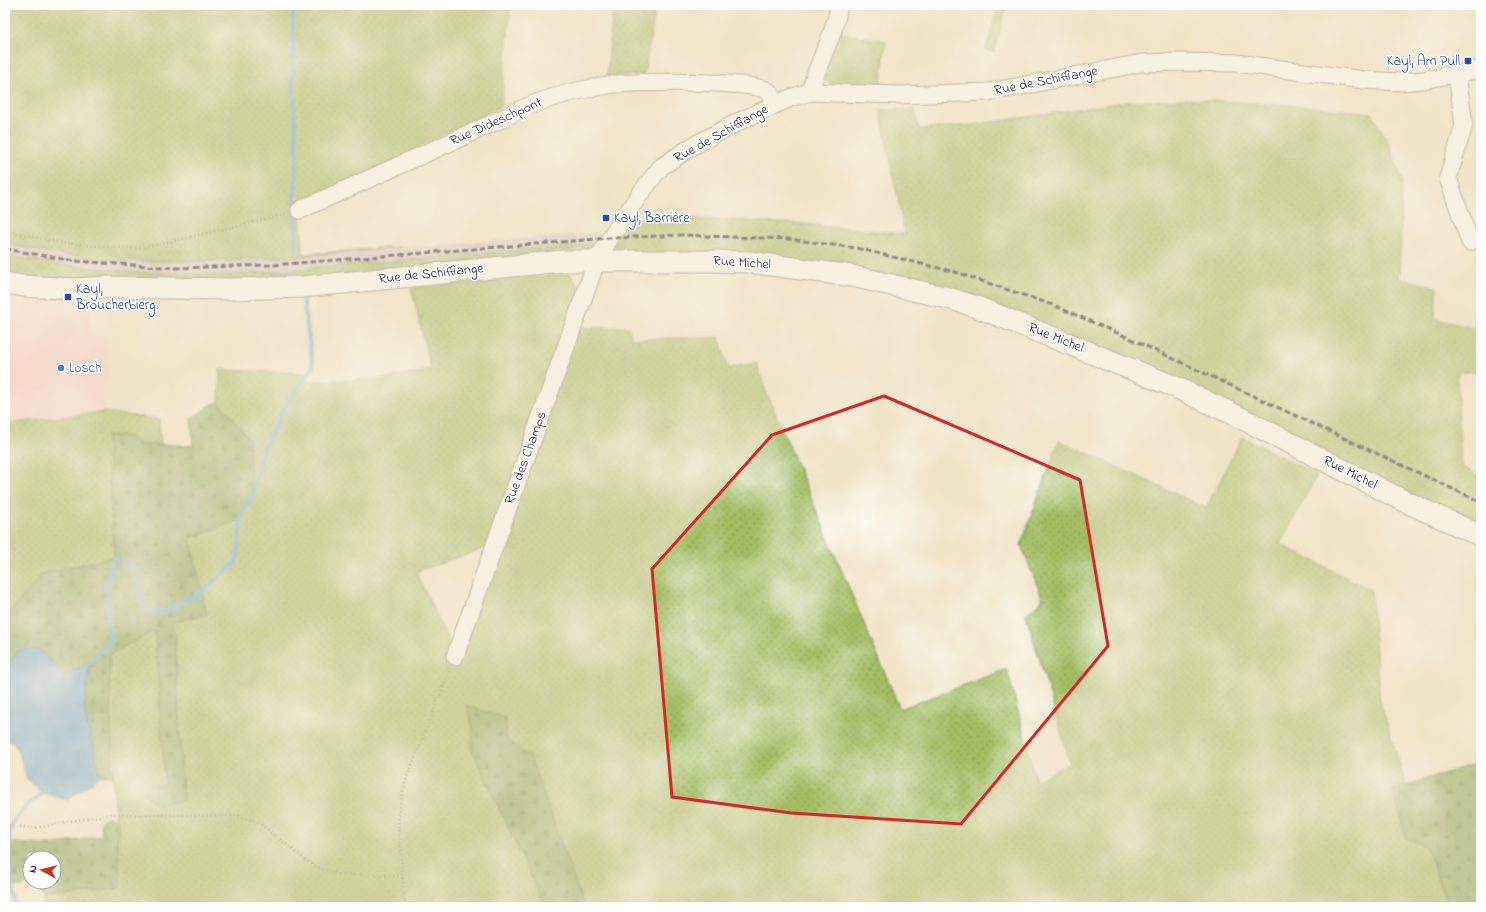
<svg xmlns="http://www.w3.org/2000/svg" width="1486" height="912" viewBox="0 0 1486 912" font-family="'Indie Flower',sans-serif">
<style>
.built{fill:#f7d0d0}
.railway{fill:#d2bec5}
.grass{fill:url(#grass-dots);stroke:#64704f;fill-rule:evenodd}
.forest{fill:url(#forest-firs);stroke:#53634a;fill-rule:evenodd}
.park{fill:url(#park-crowns);stroke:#64704f}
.garden{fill:url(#garden-furrows);stroke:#64704f}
.water{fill:#65a1d6;stroke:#446288}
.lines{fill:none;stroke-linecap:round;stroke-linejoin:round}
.stream{stroke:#65a1d6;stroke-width:4}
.minor-casing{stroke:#898382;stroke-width:19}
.major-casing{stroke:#898382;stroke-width:23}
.path{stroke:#898382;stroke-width:2.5;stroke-dasharray:1 3;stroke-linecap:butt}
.minor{stroke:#fff;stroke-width:17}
.major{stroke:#fff;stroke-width:21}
.rail{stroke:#22223b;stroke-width:3;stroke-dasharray:6 3;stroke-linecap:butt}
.marked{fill:none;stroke:#d62828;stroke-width:3;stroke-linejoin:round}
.transit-dot{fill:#1a4fb4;stroke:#fff;stroke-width:1.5}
.shop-dot{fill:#3f7fe0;stroke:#fff;stroke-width:1.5}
.labels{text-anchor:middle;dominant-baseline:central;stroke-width:3;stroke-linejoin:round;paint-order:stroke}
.transit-label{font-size:14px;fill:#164399;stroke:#fff;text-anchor:start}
.street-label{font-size:14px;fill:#22223b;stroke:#fff}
.shop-label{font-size:14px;fill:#366cbe;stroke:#fff;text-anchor:start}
</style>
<defs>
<pattern id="grass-dots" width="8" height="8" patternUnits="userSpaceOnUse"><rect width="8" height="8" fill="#a5bd63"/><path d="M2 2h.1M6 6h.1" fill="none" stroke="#869953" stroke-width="1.8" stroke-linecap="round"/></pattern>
<pattern id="forest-firs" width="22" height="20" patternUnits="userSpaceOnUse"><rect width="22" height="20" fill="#84a459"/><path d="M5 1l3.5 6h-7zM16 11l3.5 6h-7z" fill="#6c854b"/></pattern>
<pattern id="park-crowns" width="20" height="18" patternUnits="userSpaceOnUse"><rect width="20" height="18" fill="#a5bd63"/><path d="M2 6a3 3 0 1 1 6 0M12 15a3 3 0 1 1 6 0" fill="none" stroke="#869953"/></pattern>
<pattern id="garden-furrows" width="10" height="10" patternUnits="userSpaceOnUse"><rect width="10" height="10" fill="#a5bd63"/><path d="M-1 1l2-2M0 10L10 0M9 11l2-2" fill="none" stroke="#869953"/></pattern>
</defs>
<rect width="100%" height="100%" fill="#fff"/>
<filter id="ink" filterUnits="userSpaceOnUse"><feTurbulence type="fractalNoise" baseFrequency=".025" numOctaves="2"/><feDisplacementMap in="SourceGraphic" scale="8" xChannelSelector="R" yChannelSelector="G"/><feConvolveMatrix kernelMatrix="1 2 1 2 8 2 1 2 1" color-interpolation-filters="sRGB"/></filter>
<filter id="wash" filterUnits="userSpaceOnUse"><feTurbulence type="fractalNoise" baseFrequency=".012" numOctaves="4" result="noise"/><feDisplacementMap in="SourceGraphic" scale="16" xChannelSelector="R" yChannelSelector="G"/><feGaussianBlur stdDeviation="0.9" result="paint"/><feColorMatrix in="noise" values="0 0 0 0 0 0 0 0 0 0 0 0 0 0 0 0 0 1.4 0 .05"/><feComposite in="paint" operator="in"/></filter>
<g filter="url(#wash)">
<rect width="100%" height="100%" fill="#f0e4c8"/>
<polygon class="built" points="5,296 91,300 91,336 107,337 107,352 111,381 104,381 104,412 5,424"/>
<polygon class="railway" points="599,233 593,244 231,275 141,273 73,266 5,256 5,244 73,256 141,261 214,262"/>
<g class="grass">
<path d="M5 5H511L501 106 442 135 300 210 303 254 400 247C292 257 182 269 74 256 51 253 28 248 5 244Z"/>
<polygon points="613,5 656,5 644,75 607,76"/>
<polygon points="1185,99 1290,105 1372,113 1389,144 1402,181 1400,279 1437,287 1435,319 1481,330 1481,371 1457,373 1461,466 1481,477 1481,528 968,299 619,252 614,245 622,231 634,219 700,219 805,224 905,234 880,110 915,110 919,129 972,125 1125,102"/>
<polygon points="593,244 591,248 475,260 302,287 5,283 5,256 73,266 141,273 231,275"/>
<path d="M570 274 580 288 578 328 629 327 631 339 719 337 728 368 757 363 763 384 900 709 1007 669 1036 781 1070 763 1026 614 1043 600 1021 545 1059 440 1206 508 1242 437 1317 475 1280 544 1371 590 1380 701 1406 785 1393 789 1426 846 1448 907H41L44 899 120 888 113 776 109 655 155 630 165 784 183 799 174 622 207 614 190 538 241 519 250 440 219 402 220 370 306 373 307 382 390 378 431 369 411 288ZM494 545 455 655 416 572Z"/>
<polygon points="104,412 159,419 161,444 142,445 129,436 107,436 114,557 43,573 5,618 5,424"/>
</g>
<g class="forest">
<path d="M219 402 250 440 252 496 241 519 190 538 207 614 174 622 183 800C168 804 155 807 144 794L149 786 165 784 155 630 109 655 113 776H100L84 710 90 664 64 675 39 649 6 669 11 714 5 726V618L43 573 114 557 107 436H129L142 445 161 444 193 446 191 419 210 405Z"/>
<polygon points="466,705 505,718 507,739 530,757 584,907 547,907 541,898 472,750 473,728"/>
<polygon points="1481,762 1481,907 1448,907 1426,846 1406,838 1393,789"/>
<path d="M109 817 117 819 120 888 44 899 34 884 5 889V842L49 845 102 836 101 820ZM30 858H54V882H30Z"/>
</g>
<polygon class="park" points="841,33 886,41 881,84 827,83 823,76"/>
<polygon class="garden" points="999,5 1007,5 994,52 986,50"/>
<polygon class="water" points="39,649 64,675 90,663 84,710 100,776 68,800 42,793 27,779 17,747 5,738 5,726 11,714 6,669 19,650"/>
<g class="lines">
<g class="stream">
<polyline points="293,5 293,84 297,158 294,203 297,257"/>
<polyline points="90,663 110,643 106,586 114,557 134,568 145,611 164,612 202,592 237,561 241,519 252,496 264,448 286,405 313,367 303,298"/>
<path d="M17 907C13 891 5 838 12 824 19 811 31 802 42 793"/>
</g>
</g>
</g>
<g filter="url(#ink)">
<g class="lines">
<defs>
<g id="minor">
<polyline points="1457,74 1464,125 1448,178 1470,242"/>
<path d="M810 92C817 62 835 36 839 5"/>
<path d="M300 210 504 118C535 100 572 91 608 85 630 81 753 80 768 91 772 95 773 100 773 105"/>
<polyline points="455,656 597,260 610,238 640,194 661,167 691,147 738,122 790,98 810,92 899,95 989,92 1142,63 1179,62 1236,63 1364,80 1401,82 1423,80 1481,69"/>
</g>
<polyline id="major" points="5,283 23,286 74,289 105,287 230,289 302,287 563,261 717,261 749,262 852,276 948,298 977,307 1173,386 1237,416 1404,501 1481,536"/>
</defs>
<use href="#minor" class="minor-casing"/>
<use href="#major" class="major-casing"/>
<g class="path">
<polyline points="5,231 63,243 108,247 137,248 161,244 288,214"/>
<polyline points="5,822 12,826 34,828 110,814 239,816 259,823 312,865 337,874 401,876"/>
<polyline points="405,907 398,822 400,804 406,780 450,669"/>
</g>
<use href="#minor" class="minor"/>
<use href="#major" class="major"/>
<polyline class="rail" points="5,249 75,261 176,268 273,265 610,238 681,235 788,239 856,248 955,272 1053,305 1131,339 1481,502"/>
</g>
</g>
<path d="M0 0H1486V912H0ZM884 396 1080 480 1108 646 961 824 791 813 672 797 652 569 772 435Z" fill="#f0e4c8" fill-opacity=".55" fill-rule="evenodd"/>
<path class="marked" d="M884 396 1080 480 1108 646 961 824 791 813 672 797 652 569 772 435Z"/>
<g class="transit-dot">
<rect x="1464" y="57" width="8" height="8" rx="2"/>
<rect x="602" y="214" width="8" height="8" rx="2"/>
<rect x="64" y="293" width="8" height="8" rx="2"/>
</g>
<circle class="shop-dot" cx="61" cy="368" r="4"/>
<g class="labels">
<g class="transit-label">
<text x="1460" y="61" text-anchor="end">Kayl, Am Pull</text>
<text x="614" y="218">Kayl, Barrière</text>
<text x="76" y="289">Kayl,<tspan x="76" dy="16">Broucherbierg</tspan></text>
</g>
<g class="street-label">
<text transform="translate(1046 81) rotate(-11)">Rue de Schifflange</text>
<text transform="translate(496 122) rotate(-24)">Rue Dideschpont</text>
<text transform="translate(721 134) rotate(-29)">Rue de Schifflange</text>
<text transform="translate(742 263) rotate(4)">Rue Michel</text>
<text transform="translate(431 274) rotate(-6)">Rue de Schifflange</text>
<text transform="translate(1056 338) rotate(22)">Rue Michel</text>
<text transform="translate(526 458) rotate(-70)">Rue des Champs</text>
<text transform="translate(1350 473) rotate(27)">Rue Michel</text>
</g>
<g class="shop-label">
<text x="69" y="368">Losch</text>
</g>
</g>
<rect width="1486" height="912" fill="none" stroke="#fff" stroke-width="20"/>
<g transform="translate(42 870) rotate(277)"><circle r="19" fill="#ffffff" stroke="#a7a7b1"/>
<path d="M0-3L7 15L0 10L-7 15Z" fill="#c8321e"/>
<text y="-6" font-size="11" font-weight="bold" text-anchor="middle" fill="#22223b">N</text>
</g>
</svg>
